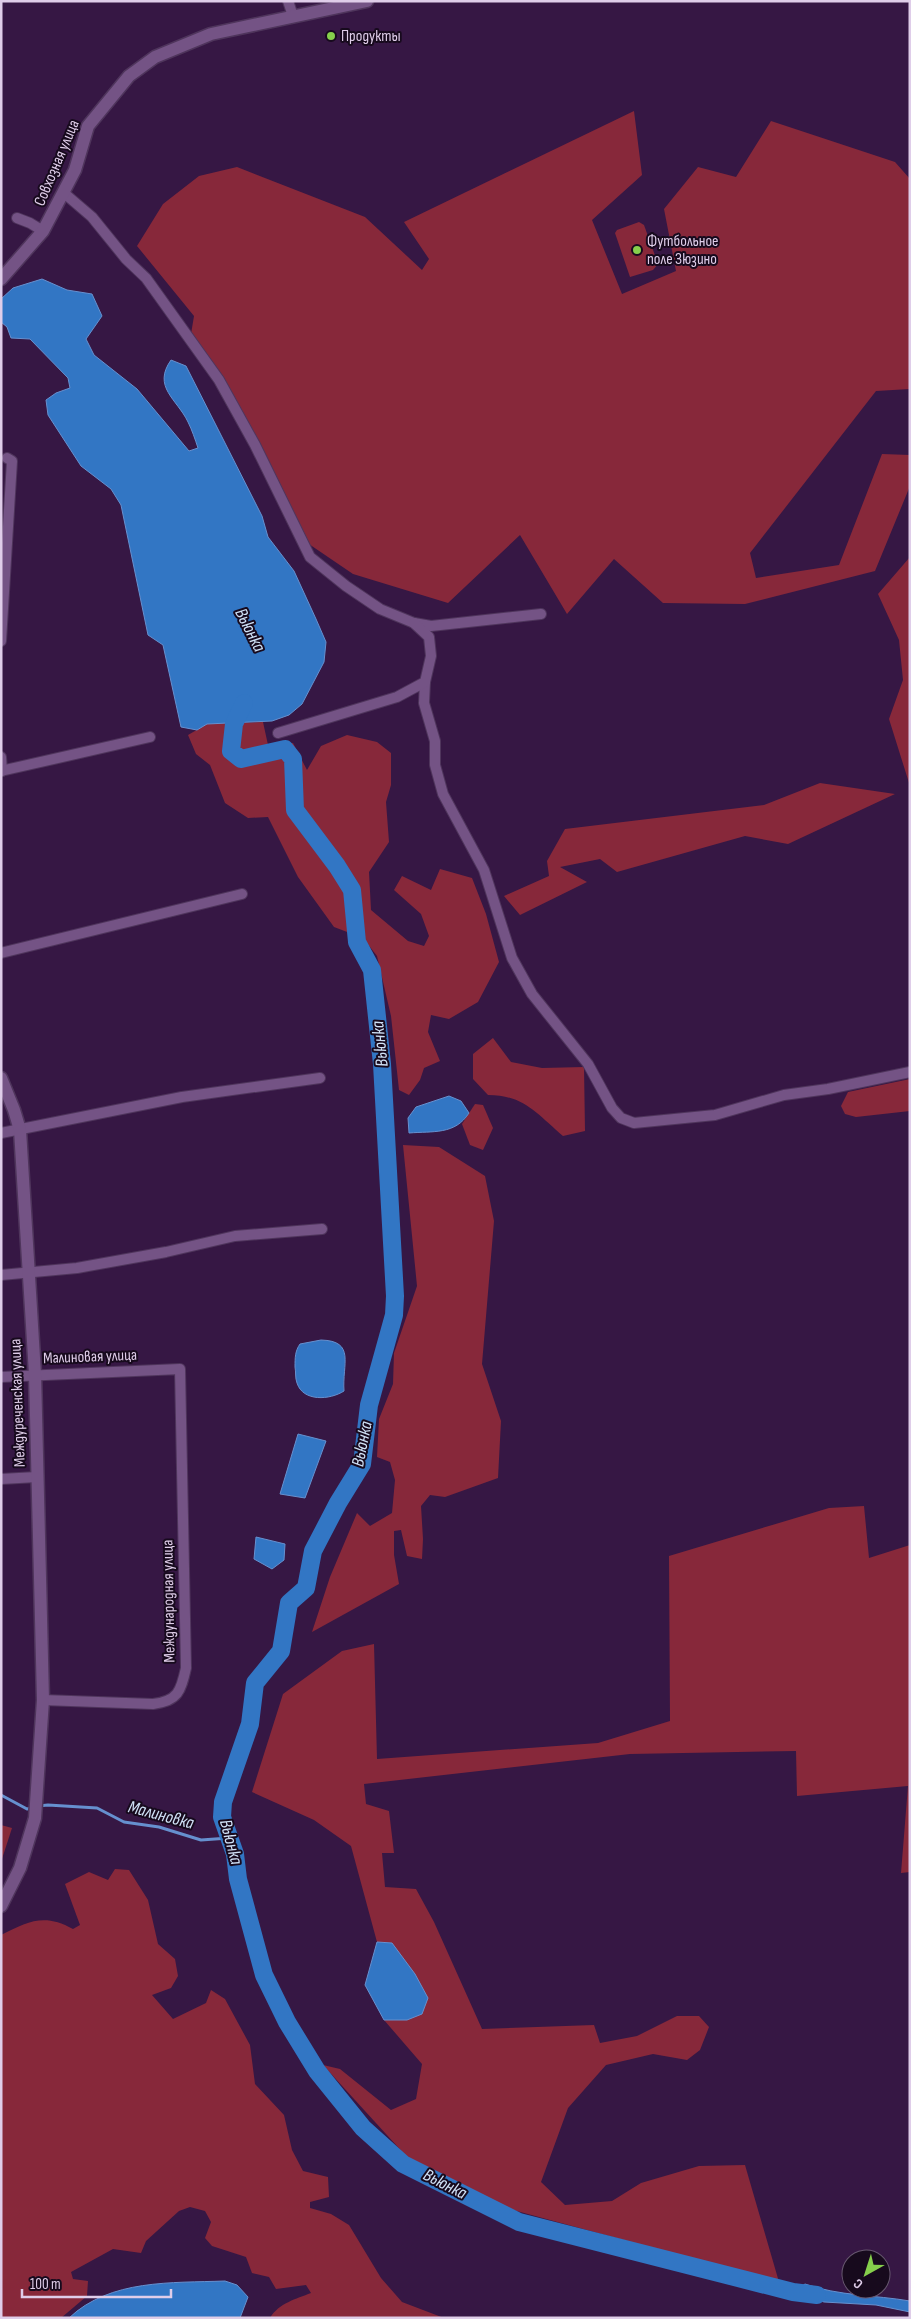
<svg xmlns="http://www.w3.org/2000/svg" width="911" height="2319" viewBox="0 0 911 2319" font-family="'Sofia Sans Condensed',sans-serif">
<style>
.green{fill:#87283a}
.water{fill:#3276c4;stroke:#6690cf}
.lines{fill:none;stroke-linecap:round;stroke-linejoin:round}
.stream{stroke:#6690cf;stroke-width:3}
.river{stroke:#3276c4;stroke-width:18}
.minor-casing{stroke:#4f355c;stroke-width:12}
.tertiary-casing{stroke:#4f355c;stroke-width:15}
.minor{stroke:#745385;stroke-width:10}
.tertiary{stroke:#745385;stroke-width:12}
.poi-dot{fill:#86cf4c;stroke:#170a1d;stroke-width:2}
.labels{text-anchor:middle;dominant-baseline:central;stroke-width:4;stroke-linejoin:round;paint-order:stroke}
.poi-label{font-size:16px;fill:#dfcde9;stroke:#170a1d;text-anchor:start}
.street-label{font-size:16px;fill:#dfcde9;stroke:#170a1d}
.water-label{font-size:18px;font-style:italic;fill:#d1e2f7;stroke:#170a1d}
</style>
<rect width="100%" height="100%" fill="#361744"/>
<g class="green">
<polygon points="634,111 642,175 592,220 622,294 676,271 664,209 698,167 736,177 771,121 895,162 910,179 910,389 876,391 750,553 756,578 839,565 882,454 910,455 910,486 875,571 745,604 663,603 614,559 567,614 520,535 448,603 353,574 303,540 190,340 194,316 137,246 163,204 199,176 237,167 365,217 422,270 429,259 404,222"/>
<polygon points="639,222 644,225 658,264 653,270 630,277 615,233 617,230"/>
<polygon points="910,557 910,786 889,719 903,680 899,640 878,594"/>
<polygon points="263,722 268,745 293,743 307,770 321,746 347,735 377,742 391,753 391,785 386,802 389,842 369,872 371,910 408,941 424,946 429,936 421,914 394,890 402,876 431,890 440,869 472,878 486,914 499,962 478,1002 449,1019 431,1015 428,1032 440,1061 424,1068 420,1080 409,1095 399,1090 391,1016 377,956 363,938 334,927 298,877 268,817 248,818 225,803 210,765 196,754 188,735 207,724"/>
<polygon points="820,783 895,794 788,844 745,836 617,872 600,859 560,867 587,882 520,915 504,896 549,876 547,861 565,829 764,805"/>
<path d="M493 1038 511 1062 542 1068 584 1067 585 1131 563 1136C537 1114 524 1095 488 1095L473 1079V1054Z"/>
<polygon points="910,1079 910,1111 856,1117 845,1114 841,1106 848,1092"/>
<polygon points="475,1104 483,1105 493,1128 483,1150 470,1145 462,1124"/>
<polygon points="403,1145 439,1147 485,1176 494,1221 482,1364 501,1421 498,1478 445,1497 430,1495 421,1506 423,1539 422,1559 407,1556 401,1530 394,1531 394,1555 399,1584 312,1632 330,1577 357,1513 370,1526 392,1513 395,1480 390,1462 377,1457 379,1419 393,1384 394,1353 417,1286"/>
<polygon points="864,1506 869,1558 910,1545 910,1872 901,1873 908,1786 797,1796 796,1751 630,1754 364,1784 366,1804 389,1811 394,1853 382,1853 385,1887 416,1889 434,1922 482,2029 594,2025 600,2043 637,2036 677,2016 699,2016 709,2027 700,2050 687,2060 653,2054 606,2065 568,2108 541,2182 565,2205 612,2201 641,2183 699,2166 745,2165 779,2282 513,2210 407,2157 323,2065 340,2069 391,2110 416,2099 422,2064 384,2020 407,2020 392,1943 377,1942 351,1846 314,1820 252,1792 283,1694 342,1651 374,1644 377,1759 598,1743 670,1721 669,1556 829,1508"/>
<polygon points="1,1825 12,1828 1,1862"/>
<path d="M115 1869 129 1870 148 1900 158 1944 175 1959 178 1976 171 1988 152 1995 173 2019 206 2003 211 1990 225 1999 250 2045 255 2084 284 2115 292 2150 303 2171 328 2177 329 2197 310 2202V2208L331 2214 349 2225 381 2278 402 2302 444 2318H270C279 2303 296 2299 311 2293L306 2285 276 2289 269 2277 252 2273 246 2257 212 2246 205 2238 211 2222 205 2211 190 2207 179 2211 146 2241 141 2253 113 2249 71 2272 73 2279 88 2281 87 2296 61 2318H1V1935C28 1921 45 1913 73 1929L80 1925 65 1884 89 1872 108 1880Z"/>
</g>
<g class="water">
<path d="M42 279 67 290 92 294 102 316 86 339 94 355 137 389 189 451 198 448C195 439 192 430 188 422 177 399 152 387 171 360L186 366 262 516 268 537 294 571 316 619 326 642 324 662 302 704 289 715 272 721 207 724 197 730 181 727 163 645 148 635 121 505 111 489 81 466 48 415 46 400 56 393 70 388 68 378 30 339 11 338 7 327 1 322V299L13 288Z"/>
<path d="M449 1096 461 1101 469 1113C455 1135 433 1131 409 1133L408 1118 416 1107Z"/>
<path d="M321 1340C356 1341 342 1364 344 1391 330 1400 303 1402 297 1383 295 1378 296 1372 295 1367 295 1358 295 1351 300 1344Z"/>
<polygon points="298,1434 326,1441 305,1498 280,1494"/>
<polygon points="256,1537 285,1544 284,1560 272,1569 254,1559"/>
<polygon points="377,1942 392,1943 415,1974 428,1998 422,2014 407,2020 384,2020 365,1985"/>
<path d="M225 2281 237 2285 248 2297 240 2318H69C110 2279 172 2283 225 2281Z"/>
<path d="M805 2284C839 2296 875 2295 910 2301V2312L876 2305 824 2302 793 2292Z"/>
</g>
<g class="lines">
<g class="stream">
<polyline points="1,1795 27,1809 32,1808"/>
<polyline points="38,1806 48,1805 97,1808 124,1822 159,1827 201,1840 229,1838"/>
</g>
<polyline class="river" points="244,703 234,724 231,751 241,759 285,749 293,759 295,810 337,866 352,890 357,942 372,970 382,1064 395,1296 394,1315 369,1405 362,1464 338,1503 313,1551 306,1588 289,1603 281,1651 255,1683 250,1724 223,1802 222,1817 235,1854 238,1879 264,1975 287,2022 317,2071 363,2128 403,2164 519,2222 793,2292 817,2295"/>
<defs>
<g id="minor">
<polyline points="288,1 293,16"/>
<polyline points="64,193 92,217 126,259 146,278 219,380 255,445 310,557 346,586 380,609 414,623 431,626 541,614"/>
<polyline points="17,218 30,223 43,231"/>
<polyline points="1,641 12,461 7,458"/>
<polyline points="425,682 424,703 435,741 435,765 443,794 484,870 512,958 532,994 588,1064 612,1108 621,1118 634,1123 715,1115 784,1095 828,1089 910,1072"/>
<polyline points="278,733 397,697 425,682 431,656 429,637 414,623"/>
<polyline points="1,757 2,771"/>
<polyline points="1,771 150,737"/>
<polyline points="1,953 242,894"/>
<polyline points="1,1133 182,1097 320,1078"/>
<polyline points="1,1275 77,1268 166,1252 235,1236 322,1229"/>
<path d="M1 1377 180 1369 186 1668C181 1691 178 1701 153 1704L43 1700"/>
<polyline points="1,1479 37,1477"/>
</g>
<g id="tertiary">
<polyline points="1,279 43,231 75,170 88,126 129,76 155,57 211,34 367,1"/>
<polyline points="1,1078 14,1110 20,1130 35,1374 43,1700 35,1818 20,1868 1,1906"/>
</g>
</defs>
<use href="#minor" class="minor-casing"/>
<use href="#tertiary" class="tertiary-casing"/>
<use href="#minor" class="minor"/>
<use href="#tertiary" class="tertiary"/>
</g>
<g class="poi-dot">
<circle cx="331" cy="36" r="5"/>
<circle cx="637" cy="250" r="5"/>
</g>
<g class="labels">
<g class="poi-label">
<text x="341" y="36">Продукты</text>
<text x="647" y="241">Футбольное<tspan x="647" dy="18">поле Зюзино</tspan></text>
</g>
<g class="street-label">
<text transform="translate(57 163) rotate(-67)">Совхозная улица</text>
<text transform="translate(90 1357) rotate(-2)">Малиновая улица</text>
<text transform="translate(18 1403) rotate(-92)">Междуреченская улица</text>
<text transform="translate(169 1601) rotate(-91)">Международная улица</text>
</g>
<g class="water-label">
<text transform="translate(250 630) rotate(63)">Вьюнка</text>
<text transform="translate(380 1044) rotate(-96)">Вьюнка</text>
<text transform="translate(362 1444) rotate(-79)">Вьюнка</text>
<text transform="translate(161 1815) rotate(15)">Малиновка</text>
<text transform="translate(231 1842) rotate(75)">Вьюнка</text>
<text transform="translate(445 2184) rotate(27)">Вьюнка</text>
</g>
</g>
<rect width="911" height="2319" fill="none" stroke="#dfcde9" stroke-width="5"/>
<g transform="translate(866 2274) rotate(219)"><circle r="24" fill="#170a1d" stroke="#67586f"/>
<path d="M0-4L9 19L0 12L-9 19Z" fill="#86cf4c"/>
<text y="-8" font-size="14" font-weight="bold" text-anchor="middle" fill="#dfcde9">С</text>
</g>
<path d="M22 2289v8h149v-8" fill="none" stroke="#dfcde9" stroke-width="2.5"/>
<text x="30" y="2289" font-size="15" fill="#dfcde9" stroke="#170a1d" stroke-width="4" paint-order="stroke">100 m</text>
</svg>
